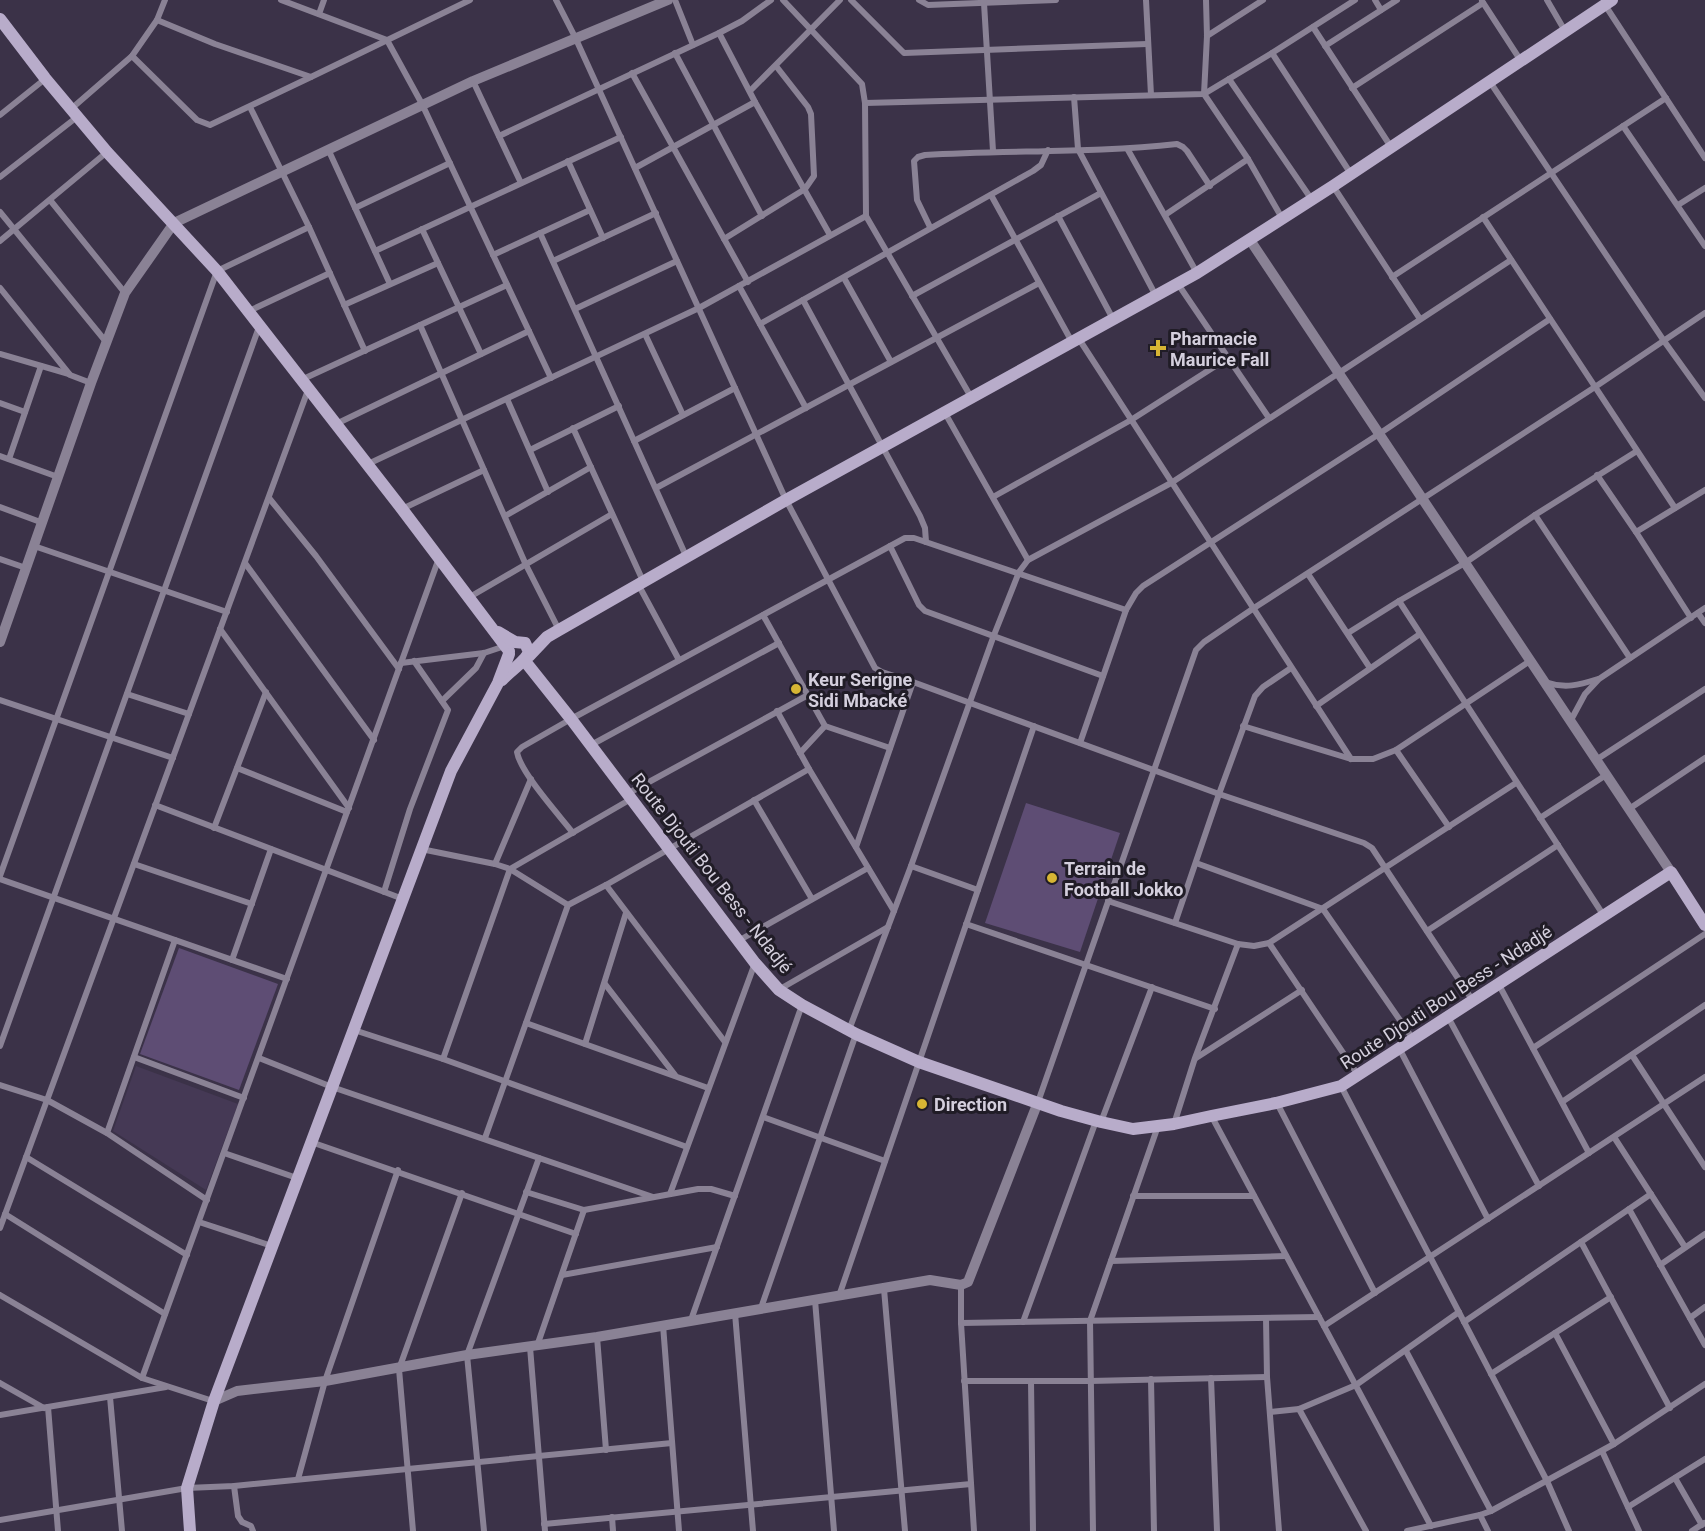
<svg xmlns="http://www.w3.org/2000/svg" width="1705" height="1531" viewBox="0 0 1705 1531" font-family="Roboto,sans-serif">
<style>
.built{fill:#453955}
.green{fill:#5e4d74}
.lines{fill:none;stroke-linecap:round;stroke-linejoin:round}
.minor{stroke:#8a8295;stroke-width:6}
.tertiary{stroke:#8a8295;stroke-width:10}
.secondary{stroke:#b8acca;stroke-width:12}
.poi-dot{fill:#d7b534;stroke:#201c26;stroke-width:2}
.labels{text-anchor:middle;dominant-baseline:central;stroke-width:6;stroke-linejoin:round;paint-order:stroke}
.poi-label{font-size:18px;font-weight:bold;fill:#d4cfdd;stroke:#201c26;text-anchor:start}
.street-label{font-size:18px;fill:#d4cfdd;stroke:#201c26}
</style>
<rect width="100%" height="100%" fill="#3b3248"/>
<polygon class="built" points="136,1066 238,1104 206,1190 113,1131"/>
<g class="green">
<polygon points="1026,803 1120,833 1080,952 985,923"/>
<polygon points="179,948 278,984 239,1090 140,1054"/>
</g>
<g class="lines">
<g class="minor">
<polyline points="281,0 387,40 422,104 551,378"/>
<polyline points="556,0 575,37 786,500 875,668 882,672 913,682 1219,794 1364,843 1372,848 1473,1001"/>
<polyline points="675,0 693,45"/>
<polyline points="783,0 862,84 865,103 866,216 971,397"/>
<polyline points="851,0 904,53 1147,44"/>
<polyline points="919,0 928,5 1056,0"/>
<polyline points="983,0 984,3 993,151"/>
<polyline points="1146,0 1151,95"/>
<polyline points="1206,0 1207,36 1204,94 1248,159 1282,218"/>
<polyline points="1375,0 1381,10"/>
<polyline points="1547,0 1565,31"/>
<polyline points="1482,1 1521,61"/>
<polyline points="1605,5 1705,158"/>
<polyline points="319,14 324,0"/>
<polyline points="157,20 215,44 311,77 470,0"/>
<polyline points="1313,27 1391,147"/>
<polyline points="719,33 755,102 830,235"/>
<polyline points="1207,36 1263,0"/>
<polyline points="1325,46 1397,0"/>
<polyline points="675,53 762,216"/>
<polyline points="1272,53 1351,174"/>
<polyline points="132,56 197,120 210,125 311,77"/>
<polyline points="632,73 748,282"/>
<polyline points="1229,79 1312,200"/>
<polyline points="473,81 521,183"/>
<polyline points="1490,82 1664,341 1705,398"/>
<polyline points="1352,88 1483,3"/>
<polyline points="750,91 840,0"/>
<polyline points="1074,97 1078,149 1156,296"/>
<polyline points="865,103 1204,94 1272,53 1355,0"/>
<polyline points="250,107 309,227 365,351"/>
<polyline points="71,109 132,56 157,20 165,0"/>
<polyline points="0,115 45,79"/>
<polyline points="1623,126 1705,246"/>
<polyline points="499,136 719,33 742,21 771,0"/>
<polyline points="328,149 390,284"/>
<polyline points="1128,150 1197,273"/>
<polyline points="568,161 603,238"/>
<polyline points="635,168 755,102"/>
<polyline points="0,177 77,117"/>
<polyline points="1333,186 1420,319"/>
<polyline points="991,195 1072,342"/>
<polyline points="50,200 125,293"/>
<polyline points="1678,205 1705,188"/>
<polyline points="355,208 450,163"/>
<polyline points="0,212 107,343"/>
<polyline points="1165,215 1248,159"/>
<polyline points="1058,216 1113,319"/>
<polyline points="1483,217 1675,508"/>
<path d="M930 227 917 200 914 161 918 157 925 155C1009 150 1094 153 1177 144L1183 147 1187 151 1210 186"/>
<polyline points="422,229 481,354"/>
<polyline points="540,233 686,556"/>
<polyline points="724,239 805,189 814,176 811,114 808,107 776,66"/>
<polyline points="0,241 107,152"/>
<polyline points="375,251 621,137"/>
<polyline points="493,255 590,210"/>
<polyline points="553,261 656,213"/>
<polyline points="1392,277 1666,98"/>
<polyline points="844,278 891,362"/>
<polyline points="1178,284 1269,418"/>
<polyline points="739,286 806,408"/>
<polyline points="0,288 70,375 91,383"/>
<polyline points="912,296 1101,193"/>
<polyline points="803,300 920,516 925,528 926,542"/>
<polyline points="344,305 438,263"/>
<polyline points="575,309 677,261"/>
<polyline points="249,311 330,273"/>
<polyline points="760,324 1033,171 1041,165 1048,150"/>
<polyline points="420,325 526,565 559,630"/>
<polyline points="645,334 683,415"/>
<polyline points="1079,339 1351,759"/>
<polyline points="0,354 69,374"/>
<polyline points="301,380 507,285"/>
<polyline points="507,399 548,492"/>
<polyline points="0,403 25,412"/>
<polyline points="945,413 1028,560"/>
<polyline points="336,424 529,331"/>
<polyline points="573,428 643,581"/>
<polyline points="634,441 735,388"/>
<polyline points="530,450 619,406"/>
<polyline points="0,456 58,477"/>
<polyline points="9,459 41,366"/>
<polyline points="368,464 699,308 866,216"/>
<polyline points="1597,475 1636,532 1691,618"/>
<polyline points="656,488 1039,283"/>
<polyline points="993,497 1131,420 1228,358"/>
<polyline points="269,498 316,556 399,669"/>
<polyline points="0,507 43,523"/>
<polyline points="402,509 484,470"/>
<polyline points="1535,515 1630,658"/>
<polyline points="505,516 591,467"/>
<polyline points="1636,532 1705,490"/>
<polyline points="34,546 227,612"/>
<polyline points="890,546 919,605 925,611 1103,676"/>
<polyline points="0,559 26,568"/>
<polyline points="245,563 374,740"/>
<polyline points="1308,574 1370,668"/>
<polyline points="638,584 679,660"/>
<polyline points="468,598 612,514"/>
<polyline points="1399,601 1604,916"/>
<polyline points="1698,613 1705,623"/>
<polyline points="763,615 825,726 890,748"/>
<polyline points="220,629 349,808"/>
<polyline points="1348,633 1399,601 1465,563 1535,515 1637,451"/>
<polyline points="401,663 484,653 505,646"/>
<path d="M1545 682C1565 689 1579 685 1598 679"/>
<polyline points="127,694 189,714"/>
<polyline points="0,700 173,758"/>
<polyline points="442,701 476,668 484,653"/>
<polyline points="1316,706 1420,634"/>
<polyline points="777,711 809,769 894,911"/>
<polyline points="1571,720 1585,694 1599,679 1705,608"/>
<polyline points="1243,726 1351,759 1373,759 1396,750 1530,661"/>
<polyline points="1080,743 1126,610 1136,593 1143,586 1379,434 1550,319"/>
<polyline points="591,745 779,643"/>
<polyline points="1396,750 1449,827"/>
<polyline points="800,753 825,726"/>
<polyline points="1596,760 1705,689"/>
<polyline points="237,768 347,812"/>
<polyline points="627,794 808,695"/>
<polyline points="754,800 812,899"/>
<polyline points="155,805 403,899"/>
<polyline points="1629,809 1705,758"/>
<polyline points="1540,818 1606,775"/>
<polyline points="214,828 266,692"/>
<path d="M573 833C559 815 520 772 517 752L522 747 571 719 905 538H914L1126 610"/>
<polyline points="856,847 913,682"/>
<polyline points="421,849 495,864 510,869 568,905"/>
<polyline points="1196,863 1323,909 1413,1039"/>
<polyline points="134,864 252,904"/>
<polyline points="495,864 531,779"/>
<polyline points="911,866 978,890"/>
<polyline points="0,876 217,271 309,227"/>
<polyline points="0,879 287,979"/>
<polyline points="606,885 725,1042"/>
<polyline points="384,892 410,809 448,710 414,661"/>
<polyline points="1108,901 1238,944 1254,946 1269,943 1516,783"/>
<polyline points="1175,923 1219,794 1255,696 1263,687 1291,668"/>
<polyline points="966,924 1215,1009"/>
<polyline points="1427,931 1558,845"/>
<polyline points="738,941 868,868"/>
<polyline points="1269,943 1358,1075"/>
<polyline points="232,960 271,849"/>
<polyline points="605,984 675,1075"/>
<polyline points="1499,985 1589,1153"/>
<polyline points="780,989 888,927"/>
<polyline points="1448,1017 1539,1186"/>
<polyline points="526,1023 708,1088"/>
<polyline points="354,1030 443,1059 687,1147"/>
<polyline points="849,1030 911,866 994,635 1019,572 1028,560 1171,483 1511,260"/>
<polyline points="585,1044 626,913"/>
<polyline points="0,1046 259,327"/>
<polyline points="1399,1048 1488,1219"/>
<polyline points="1533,1048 1705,934"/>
<polyline points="1632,1055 1705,1167"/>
<polyline points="134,1057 244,1098"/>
<polyline points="259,1058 332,1087 653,1197"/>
<polyline points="1196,1058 1302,990"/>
<polyline points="443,1059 510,869 631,799"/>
<polyline points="0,1085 47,1100 107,1133 207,1200"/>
<polyline points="1341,1086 1547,1481 1569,1531"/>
<polyline points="1038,1102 1196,650 1204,642 1254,608 1595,387 1705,313"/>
<polyline points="1562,1102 1705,1005"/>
<polyline points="1277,1103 1375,1293"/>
<polyline points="763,1117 885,1161"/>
<polyline points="1212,1117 1431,1526"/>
<polyline points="1101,1122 1152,987"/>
<polyline points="1174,1124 1195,1058 1238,944"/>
<polyline points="107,1133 175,940"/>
<polyline points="1614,1137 1685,1247"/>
<polyline points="485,1138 568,905 606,885 809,769"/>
<polyline points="311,1142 576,1234"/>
<polyline points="224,1153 297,1178"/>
<polyline points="26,1157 187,1255"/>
<polyline points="526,1192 584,1210 698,1189 711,1189 735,1196"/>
<polyline points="670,1194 755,963"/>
<polyline points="1133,1196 1254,1196"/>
<polyline points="1629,1209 1705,1345"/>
<polyline points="5,1214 165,1314"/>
<polyline points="199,1222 272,1246"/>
<polyline points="0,1228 308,390"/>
<polyline points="1581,1242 1670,1408"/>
<polyline points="1111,1261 1286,1256"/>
<polyline points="1660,1265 1705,1234"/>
<polyline points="562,1275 717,1247"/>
<polyline points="961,1285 961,1323 974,1531"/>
<polyline points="884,1289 905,1531"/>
<polyline points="0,1295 142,1378 213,1401"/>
<polyline points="839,1296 1034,726"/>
<polyline points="815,1300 834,1531"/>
<polyline points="761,1308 856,1034"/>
<polyline points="735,1313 753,1531"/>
<polyline points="1266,1318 1267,1377 1279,1531"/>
<polyline points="1690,1318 1705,1307"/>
<polyline points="691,1320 802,1005"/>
<polyline points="1023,1322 1096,1121"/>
<polyline points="1464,1322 1651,1194"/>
<polyline points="961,1323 1319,1317"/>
<polyline points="663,1325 679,1531"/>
<polyline points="1324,1326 1705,1077"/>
<polyline points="1555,1333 1614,1444"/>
<polyline points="597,1337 606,1450"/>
<polyline points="537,1346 584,1210"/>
<polyline points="530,1347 545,1531"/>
<polyline points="1406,1351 1491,1511"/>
<polyline points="1491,1374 1611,1297"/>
<polyline points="142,1378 439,558"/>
<polyline points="1211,1378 1217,1531"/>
<polyline points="1151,1379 1154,1531"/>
<polyline points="964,1381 1090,1381 1267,1377"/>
<polyline points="1031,1381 1033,1531"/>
<polyline points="0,1383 44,1408"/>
<polyline points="110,1397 122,1531"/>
<polyline points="48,1407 58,1531"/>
<polyline points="1299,1409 1366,1531"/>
<polyline points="1270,1412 1299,1409 1356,1385 1459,1312"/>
<polyline points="0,1415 166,1387"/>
<polyline points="1602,1451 1639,1531"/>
<polyline points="1675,1478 1702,1525"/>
<polyline points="298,1479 325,1381 398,1170"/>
<polyline points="234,1486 238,1516 242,1522 251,1526 253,1531"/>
<polyline points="1628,1507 1705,1459"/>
<polyline points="1480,1515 1488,1531"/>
<polyline points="612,1517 613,1531"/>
<polyline points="0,1520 187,1488 234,1486 672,1443"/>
<polyline points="544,1524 971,1484"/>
<polyline points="413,1531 399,1369 462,1193"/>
<polyline points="484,1531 467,1355 539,1158"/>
<polyline points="1093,1531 1090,1321 1158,1126"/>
<polyline points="1407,1531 1480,1515 1491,1511 1614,1444 1705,1384"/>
<polyline points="1692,1531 1704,1523"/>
</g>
<g class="tertiary">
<polyline points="1250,240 1671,872"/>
<polyline points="0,642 91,383 125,293 174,223 473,81 668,0"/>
<polyline points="214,1401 237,1391 325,1381 467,1355 597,1337 930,1280 961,1285 968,1282 1038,1102"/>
</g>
<g class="secondary">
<polyline points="0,19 45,78 107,152 217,271 402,509 509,651"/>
<path d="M498 632 515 642 525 643 529 652C526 661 509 672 502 680"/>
<polyline points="529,656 547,637 559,630 786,500 1197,273 1333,186 1612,0"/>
<polyline points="524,660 571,719 755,963 779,990 802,1005 856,1034 919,1062 1061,1111 1101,1122 1133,1129 1174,1124 1211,1116 1276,1103 1341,1086 1671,872 1705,925"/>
<polyline points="190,1531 187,1488 214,1401 451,771 498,683 509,654"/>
</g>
</g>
<g class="poi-dot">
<path d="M1155 339h6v6h6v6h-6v6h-6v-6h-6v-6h6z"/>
<circle cx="796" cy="689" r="6"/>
<circle cx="1052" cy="878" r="6"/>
<circle cx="922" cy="1104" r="6"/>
</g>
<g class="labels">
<g class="poi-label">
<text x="1170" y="338">Pharmacie<tspan x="1170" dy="21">Maurice Fall</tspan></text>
<text x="808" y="679">Keur Serigne<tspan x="808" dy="21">Sidi Mbacké</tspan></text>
<text x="1064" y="868">Terrain de<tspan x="1064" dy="21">Football Jokko</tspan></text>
<text x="934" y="1104">Direction</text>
</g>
<g class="street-label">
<text transform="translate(712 873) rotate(52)">Route Djouti Bou Bess - Ndadjé</text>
<text transform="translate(1446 997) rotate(-33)">Route Djouti Bou Bess - Ndadjé</text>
</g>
</g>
</svg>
